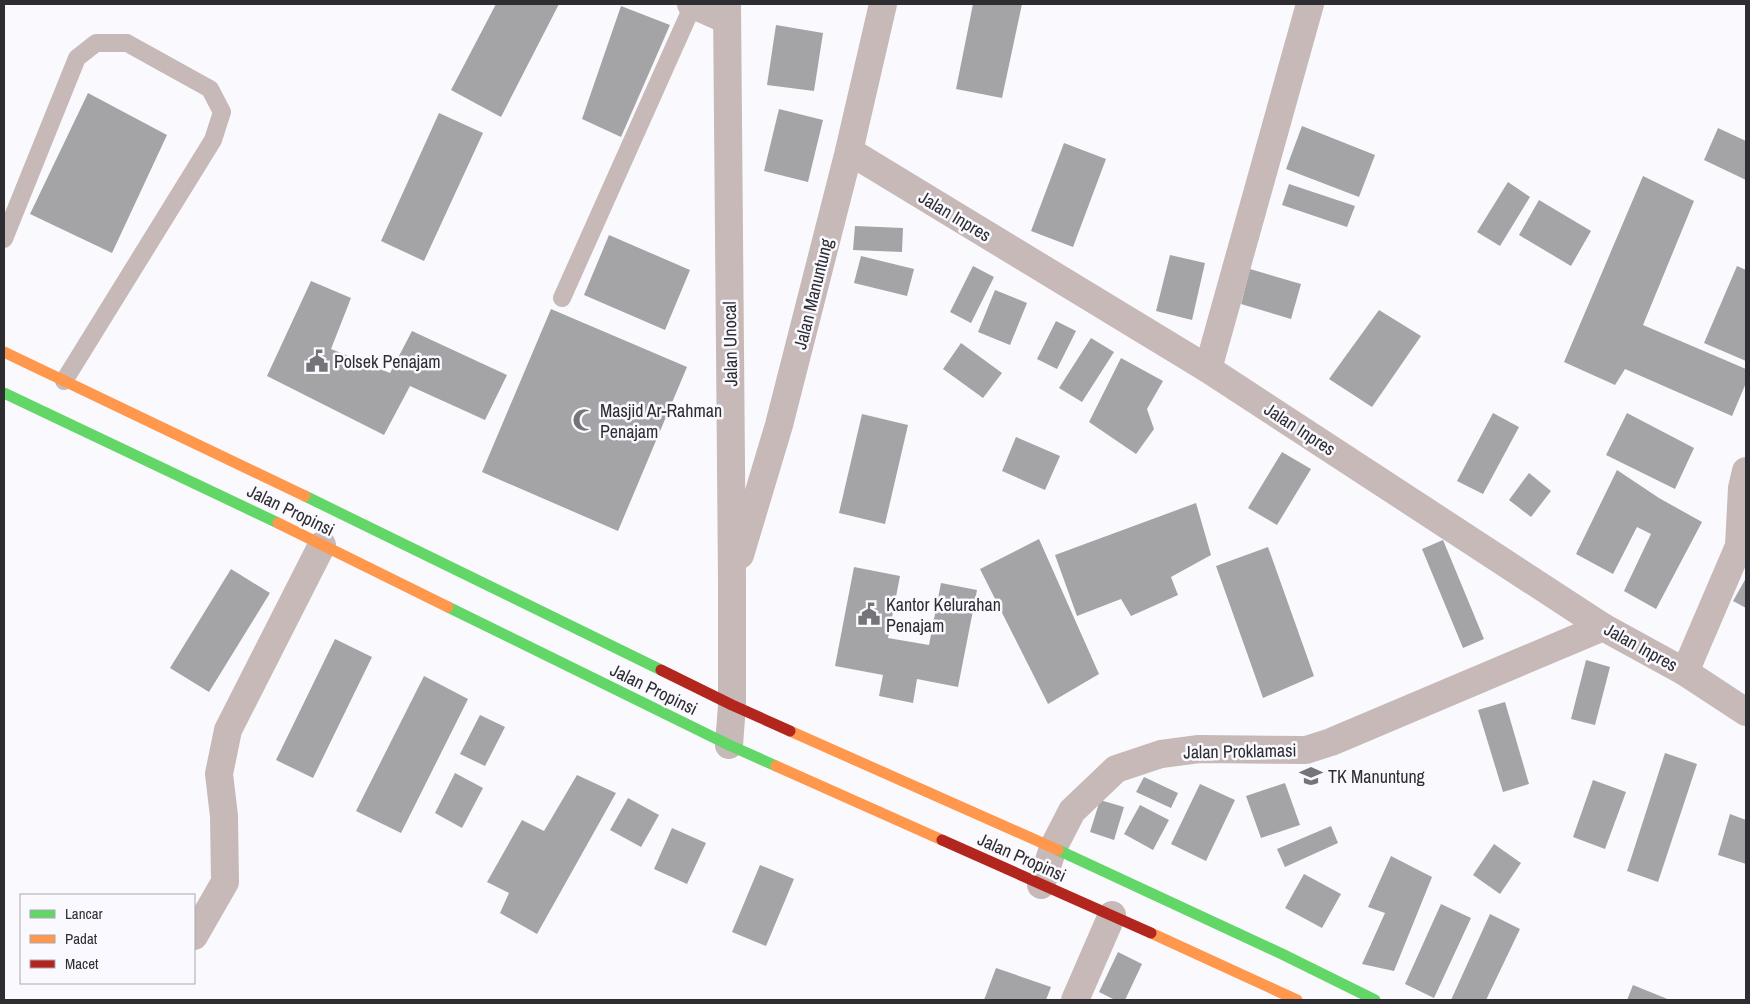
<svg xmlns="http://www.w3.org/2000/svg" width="1750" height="1004" viewBox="0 0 1750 1004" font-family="'Archivo Narrow',sans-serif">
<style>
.building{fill:#a4a4a7}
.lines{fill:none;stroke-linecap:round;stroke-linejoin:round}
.lane{stroke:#c6b9b7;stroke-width:18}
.street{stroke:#c6b9b7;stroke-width:28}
.fast{stroke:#63d668;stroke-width:11}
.slow{stroke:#ff974d;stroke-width:11}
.jam{stroke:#b3261e;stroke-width:11}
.labels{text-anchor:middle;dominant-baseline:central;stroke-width:5;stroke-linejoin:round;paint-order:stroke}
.street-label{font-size:18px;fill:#2e2e32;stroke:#f9f9ff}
.poi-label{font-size:18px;fill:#2e2e32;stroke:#f9f9ff;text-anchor:start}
</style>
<rect width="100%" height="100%" fill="#fafafe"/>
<g class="building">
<polygon points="496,4 559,4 501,117 451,90"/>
<polygon points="973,4 1022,4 1002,98 956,89"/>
<polygon points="621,6 670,25 621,137 582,119"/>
<polygon points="776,25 823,33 814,91 767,85"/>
<polygon points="88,93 167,135 112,253 30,214"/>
<polygon points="779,109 823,120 808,182 764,171"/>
<polygon points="439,113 483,133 424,261 381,241"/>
<polygon points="1302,126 1375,155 1359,197 1286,169"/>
<polygon points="1718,128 1746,141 1746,180 1704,160"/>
<polygon points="1064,143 1106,159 1073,247 1031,231"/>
<polygon points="1643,176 1694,201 1643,325 1746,369 1746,383 1732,416 1625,369 1615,385 1564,362"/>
<polygon points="1508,182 1530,197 1500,246 1477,232"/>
<polygon points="1289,184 1355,206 1347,227 1282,205"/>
<polygon points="1539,200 1591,231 1571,266 1519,235"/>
<polygon points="855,226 903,228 902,252 853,250"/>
<polygon points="609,235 690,270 665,330 584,295"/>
<polygon points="1170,255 1205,263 1192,320 1156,311"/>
<polygon points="861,256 914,269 907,296 854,283"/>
<polygon points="973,266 994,277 971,323 950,312"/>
<polygon points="1737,266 1746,270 1746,361 1704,343"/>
<polygon points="1250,269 1301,284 1291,319 1241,304"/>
<polygon points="311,281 351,298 331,349 390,373 412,331 507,375 485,420 410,386 384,435 267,376"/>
<polygon points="995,290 1027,303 1010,345 978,332"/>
<polygon points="551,309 687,367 618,531 482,472"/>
<polygon points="1379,310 1421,336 1372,407 1329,379"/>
<polygon points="1056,321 1076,331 1057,369 1037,359"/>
<polygon points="1091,338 1114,352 1082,402 1059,388"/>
<polygon points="961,343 1002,373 983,398 943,369"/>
<polygon points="1121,358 1163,381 1147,409 1154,429 1136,454 1089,422"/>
<polygon points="1493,413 1519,427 1483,494 1457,481"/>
<polygon points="1627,413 1694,448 1675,489 1606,455"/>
<polygon points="862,414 908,425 885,524 839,513"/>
<polygon points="1016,437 1060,456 1045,490 1002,471"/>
<polygon points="1282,452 1311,469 1277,525 1248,508"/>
<polygon points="1617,470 1659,498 1702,522 1656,609 1624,591 1651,534 1637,527 1613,574 1576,554"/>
<polygon points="1529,473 1551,491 1531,517 1509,500"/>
<polygon points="1196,503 1211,555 1171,577 1178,595 1131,616 1121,599 1077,616 1055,555"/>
<polygon points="1039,539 1099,674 1048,704 980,569"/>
<polygon points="1443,540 1484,639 1463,648 1422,549"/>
<polygon points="1268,547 1314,676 1263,698 1216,566"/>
<polygon points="854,567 900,576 888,638 929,645 941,583 977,590 958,687 917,679 913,703 879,696 883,675 835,666"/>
<polygon points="231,569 270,593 209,692 170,668"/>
<polygon points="1746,578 1746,608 1733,601"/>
<polygon points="335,639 372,657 313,778 276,760"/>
<polygon points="1586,660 1610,667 1595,725 1571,719"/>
<polygon points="424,676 468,699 401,833 356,811"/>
<polygon points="1505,702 1529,784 1503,792 1478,710"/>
<polygon points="480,715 505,727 485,766 460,754"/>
<polygon points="1665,753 1697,764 1658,882 1627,871"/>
<polygon points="455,773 483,788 462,828 435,813"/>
<polygon points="577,775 616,793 537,934 500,913 509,893 487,882 522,820 544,831"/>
<polygon points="1144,777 1178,793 1171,808 1136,792"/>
<polygon points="1593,780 1626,792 1605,849 1573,837"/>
<polygon points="1285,783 1300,825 1261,838 1246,796"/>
<polygon points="1200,784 1235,800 1206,861 1171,844"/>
<polygon points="628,798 659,815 641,847 610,830"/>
<polygon points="1100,800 1124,807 1114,840 1090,832"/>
<polygon points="1140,805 1169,820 1153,850 1124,834"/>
<polygon points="1730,814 1746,820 1746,864 1718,855"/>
<polygon points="1331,826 1338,843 1285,867 1277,849"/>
<polygon points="672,828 706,843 687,884 654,869"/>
<polygon points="1494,844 1521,863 1500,894 1473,875"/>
<polygon points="1391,856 1432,877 1394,971 1362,964 1385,913 1368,907"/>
<polygon points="760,865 794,879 766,946 732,932"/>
<polygon points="1304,874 1341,894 1322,928 1285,908"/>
<polygon points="1441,904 1471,918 1434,998 1405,984"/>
<polygon points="1490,914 1520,929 1486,1000 1451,1000"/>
<polygon points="1118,952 1142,964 1125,1000 1115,1000 1099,992"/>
<polygon points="996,968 1051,987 1046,1000 984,1000"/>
<polygon points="1633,985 1670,1000 1627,1000"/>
</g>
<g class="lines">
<g class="lane">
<polyline points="4,239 77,58 96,43 127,43 210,89 222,112 213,140 64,381"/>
<polyline points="562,298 693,5"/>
</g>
<g class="street">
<polyline points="691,4 727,20"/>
<polyline points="727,4 732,581 732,705 729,745"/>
<polyline points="849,151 1208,369 1603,627 1685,672 1746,712"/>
<polyline points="1208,369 1310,4"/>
<polyline points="740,555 779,425 849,151 883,4"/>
<polyline points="1685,672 1739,546 1742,488 1746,471"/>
<polyline points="1041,885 1053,848 1072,811 1116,769 1161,754 1199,749 1306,750 1331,742 1603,627"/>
<polyline points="194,936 225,882 224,816 219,774 228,730 322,545"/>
<polyline points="1075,1000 1112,915"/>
</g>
<g class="fast">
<polyline points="4,393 278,523"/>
<polyline points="305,496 661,670"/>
<polyline points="448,607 729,745 776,766"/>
<polyline points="1058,850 1282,954 1375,1000"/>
</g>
<g class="slow">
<polyline points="4,352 305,496"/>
<polyline points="278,523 448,607"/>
<polyline points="790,731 1058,850"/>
<polyline points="776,766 942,840"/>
<polyline points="1151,933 1297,1000"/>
</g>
<g class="jam">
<polyline points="661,670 732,705 790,731"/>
<polyline points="942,840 1151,933"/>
</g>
</g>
<defs>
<symbol id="civic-bare" viewBox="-9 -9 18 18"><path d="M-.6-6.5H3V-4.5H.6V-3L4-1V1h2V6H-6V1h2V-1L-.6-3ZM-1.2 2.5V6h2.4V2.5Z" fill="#757579" stroke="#f9f9ff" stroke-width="2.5" paint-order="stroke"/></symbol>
<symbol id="mosque-bare" viewBox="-9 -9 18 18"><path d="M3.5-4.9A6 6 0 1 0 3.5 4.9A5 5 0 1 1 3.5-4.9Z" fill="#757579" stroke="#f9f9ff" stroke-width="2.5" paint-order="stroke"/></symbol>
<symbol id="school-bare" viewBox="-9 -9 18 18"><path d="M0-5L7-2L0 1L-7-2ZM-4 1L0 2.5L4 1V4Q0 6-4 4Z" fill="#757579" stroke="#f9f9ff" stroke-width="2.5" paint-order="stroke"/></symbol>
</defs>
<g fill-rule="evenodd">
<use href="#civic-bare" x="301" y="345" width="32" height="32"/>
<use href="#mosque-bare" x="568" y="404" width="32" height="32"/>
<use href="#civic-bare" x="853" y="598" width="32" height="32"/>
<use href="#school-bare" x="1295" y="760" width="32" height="32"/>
</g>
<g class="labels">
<g class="street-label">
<text transform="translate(955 216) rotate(31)">Jalan Inpres</text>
<text transform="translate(813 294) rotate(-76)">Jalan Manuntung</text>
<text transform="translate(730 344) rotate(-91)">Jalan Unocal</text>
<text transform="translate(1300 429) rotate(33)">Jalan Inpres</text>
<text transform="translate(291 510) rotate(26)">Jalan Propinsi</text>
<text transform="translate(1641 647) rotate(29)">Jalan Inpres</text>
<text transform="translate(654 689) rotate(26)">Jalan Propinsi</text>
<text transform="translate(1240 751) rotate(-1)">Jalan Proklamasi</text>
<text transform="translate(1022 857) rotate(24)">Jalan Propinsi</text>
</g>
<g class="poi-label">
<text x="334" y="361">Polsek Penajam</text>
<text x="600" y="410">Masjid Ar-Rahman<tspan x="600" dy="21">Penajam</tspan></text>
<text x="886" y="604">Kantor Kelurahan<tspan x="886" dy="21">Penajam</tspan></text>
<text x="1328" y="776">TK Manuntung</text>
</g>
</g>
<rect width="1750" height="1004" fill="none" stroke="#2e2e32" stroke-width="10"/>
<rect x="20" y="894" width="175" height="90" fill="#f9f9ff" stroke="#a8a8ad"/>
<rect x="30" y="910" width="25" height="8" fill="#63d668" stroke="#a8a8ad"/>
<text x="65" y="919" font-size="15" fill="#2e2e32">Lancar</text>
<rect x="30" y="935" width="25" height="8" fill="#ff974d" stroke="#a8a8ad"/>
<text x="65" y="944" font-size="15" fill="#2e2e32">Padat</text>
<rect x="30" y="960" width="25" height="8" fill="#b3261e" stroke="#a8a8ad"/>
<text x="65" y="969" font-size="15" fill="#2e2e32">Macet</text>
</svg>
